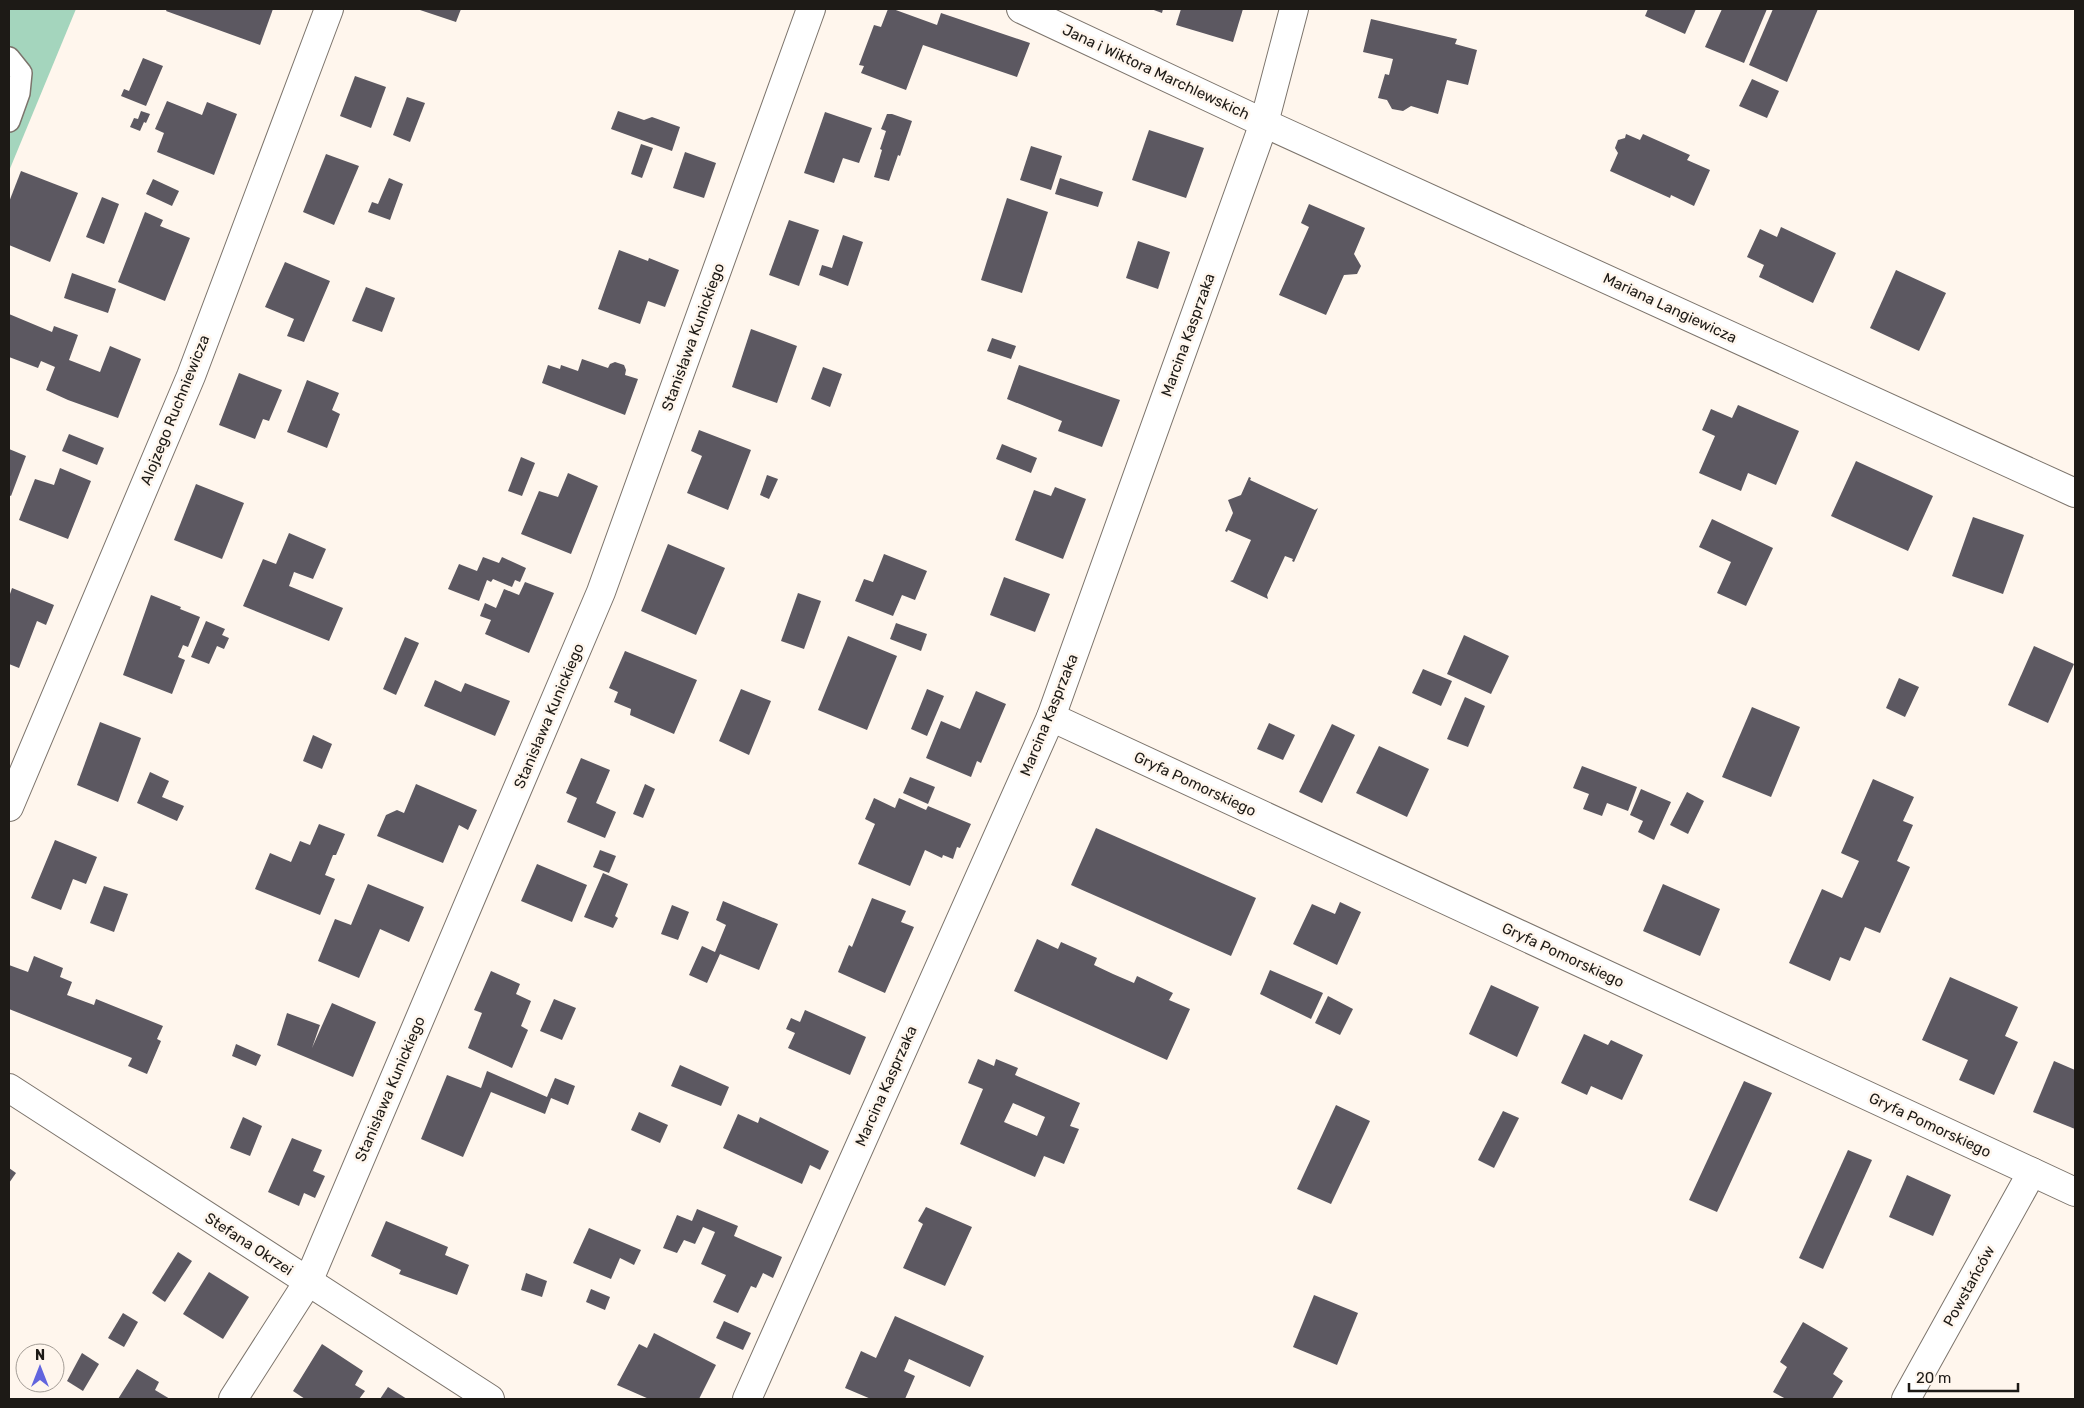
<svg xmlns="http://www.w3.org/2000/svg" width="2084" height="1408" viewBox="0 0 2084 1408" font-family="Rubik,sans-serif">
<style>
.green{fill:#a4d5bd}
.building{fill:#5c5861;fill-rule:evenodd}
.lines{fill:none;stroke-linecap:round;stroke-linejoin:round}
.lane-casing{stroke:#7c746c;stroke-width:24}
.street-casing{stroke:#7c746c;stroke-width:30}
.lane{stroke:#fff;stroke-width:21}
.street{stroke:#fff;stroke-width:28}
.labels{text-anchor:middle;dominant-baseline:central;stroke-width:5;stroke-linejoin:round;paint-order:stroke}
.street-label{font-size:15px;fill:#1d1a16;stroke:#fff6ed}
</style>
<rect width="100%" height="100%" fill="#fff6ed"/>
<polygon class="green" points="9,9 76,9 9,171"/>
<g class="building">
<polygon points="167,9 273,9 260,45 166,11"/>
<polygon points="417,9 461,9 456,22"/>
<polygon points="888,9 893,9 937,25 941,13 1030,43 1017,77 923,45 906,90 861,73 864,66 859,65 874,25 881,27"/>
<polygon points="1151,9 1163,9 1162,13"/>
<polygon points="1181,9 1243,9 1233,42 1176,25"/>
<polygon points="1648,9 1696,9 1685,34 1645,16"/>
<polygon points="1722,9 1767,9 1744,63 1705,47"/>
<polygon points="1773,9 1818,9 1787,82 1749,65"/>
<polygon points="1371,19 1457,39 1455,44 1477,50 1468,85 1447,80 1438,114 1411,106 1403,111 1392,109 1387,100 1378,98 1385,74 1389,75 1393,59 1363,52"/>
<polygon points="143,58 163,66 146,106 121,96 124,89 129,91"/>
<polygon points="355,76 386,87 371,128 340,116"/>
<polygon points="1752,79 1779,91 1767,118 1739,106"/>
<polygon points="407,97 425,103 410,142 393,135"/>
<polygon points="167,101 202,115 207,102 237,114 214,175 157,152 164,133 155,129"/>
<polygon points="141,111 150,114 146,123 144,122 140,131 130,127 134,118 138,119"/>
<polygon points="618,111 644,120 652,117 680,127 672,151 611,129"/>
<polygon points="825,112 872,128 859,163 843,158 834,183 804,173"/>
<polygon points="887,114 892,114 912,121 900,156 898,155 889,181 874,177 882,150 880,149 886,131 881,129"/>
<polygon points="1149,130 1204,148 1186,198 1132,180"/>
<polygon points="1626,134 1640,140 1643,134 1690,155 1687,160 1710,170 1694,206 1671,195 1670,198 1610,171 1618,153 1615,148 1618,140 1625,138"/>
<polygon points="641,144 653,148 642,178 631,174"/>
<polygon points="1031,146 1062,156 1051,190 1020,180"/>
<polygon points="685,152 716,163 704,198 673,188"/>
<polygon points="326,154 359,166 334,225 303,212"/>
<polygon points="21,171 78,193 50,262 9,245 9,202"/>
<polygon points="389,178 403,184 390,220 368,212 372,202 378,204"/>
<polygon points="1060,178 1103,192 1098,207 1055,194"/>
<polygon points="153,179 179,191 172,206 146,194"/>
<polygon points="102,197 119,204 104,244 86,237"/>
<polygon points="1007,198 1048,212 1022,293 981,280"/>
<polygon points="1309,204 1365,228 1354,254 1361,266 1357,274 1344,275 1326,315 1279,295 1309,227 1301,223"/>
<polygon points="145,212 163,220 160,226 190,238 165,301 118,282"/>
<polygon points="789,220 819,230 799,286 769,275"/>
<polygon points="1781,227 1836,253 1813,303 1759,277 1764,265 1747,257 1760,229 1777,237"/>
<polygon points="843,235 863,242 848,286 819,275 822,265 832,268"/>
<polygon points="1138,241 1170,252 1158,289 1126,278"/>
<polygon points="619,250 648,261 649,258 679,270 665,307 648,301 640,324 598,309"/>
<polygon points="285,262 330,281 304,342 287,336 294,319 265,307"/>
<polygon points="1896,270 1946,293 1919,351 1870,328"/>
<polygon points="72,273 116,289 108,313 64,298"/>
<polygon points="366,287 395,298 382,332 352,321"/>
<polygon points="9,314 52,332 54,326 78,335 69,360 100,372 110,346 141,359 118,418 68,400 46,390 55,367 41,361 38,368 9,357"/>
<polygon points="751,329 797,346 777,403 732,387"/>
<polygon points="992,338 1016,346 1011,359 987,351"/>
<polygon points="582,359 608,368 610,364 615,362 624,365 626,370 625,375 638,379 625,415 542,383 548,365 560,369 561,365 578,371"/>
<polygon points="1019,365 1120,400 1102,447 1058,431 1062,421 1007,399"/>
<polygon points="823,367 842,374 830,407 811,399"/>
<polygon points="239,373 282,390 269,421 263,419 255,439 219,425"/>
<polygon points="307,380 339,393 332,410 340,414 327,448 287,432"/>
<polygon points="1738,405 1799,431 1776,485 1748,473 1741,491 1699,473 1715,436 1702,430 1711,409 1732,418"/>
<polygon points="699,430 751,450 728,510 687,493 702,456 691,451"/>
<polygon points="69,434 104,448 97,465 62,451"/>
<polygon points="1002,444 1037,458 1031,473 996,459"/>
<polygon points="9,449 26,456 11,496 9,495"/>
<polygon points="521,457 535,463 522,496 508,491"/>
<polygon points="1856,461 1933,496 1908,551 1831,516"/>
<polygon points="60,468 91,481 68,539 19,520 35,479 54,485"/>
<polygon points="568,473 598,486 571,554 521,534 539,491 558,497"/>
<polygon points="767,475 778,479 769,499 760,495"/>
<polygon points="1249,477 1251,478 1250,480 1315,510 1318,508 1294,562 1292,561 1293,559 1285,556 1267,595 1268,599 1230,581 1233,580 1251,540 1228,530 1227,532 1225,531 1233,513 1228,500 1241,495"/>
<polygon points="196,484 244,503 222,559 174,540"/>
<polygon points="1055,487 1086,499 1063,559 1015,540 1034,490 1051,496"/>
<polygon points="1973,517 2024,535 2003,594 1952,576"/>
<polygon points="1712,519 1773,548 1746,606 1717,593 1731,562 1699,547"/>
<polygon points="289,533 326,549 313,579 294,572 289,586 343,608 329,641 243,606 263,559 276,564"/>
<polygon points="668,544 725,568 696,635 641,611"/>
<polygon points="884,554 927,571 915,600 902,595 893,616 855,601 864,579 873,582"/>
<polygon points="483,557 499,563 502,557 526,568 520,582 515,580 512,587 493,579 491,582 487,580 479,601 448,589 459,564 477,571"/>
<polygon points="1004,577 1050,594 1035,632 990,615"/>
<polygon points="525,582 554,593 529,653 485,634 491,620 480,616 485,603 496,608 504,589 519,595"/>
<polygon points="12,588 54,605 46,625 37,621 19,668 9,664 9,597"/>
<polygon points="798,593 821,601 804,649 781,641"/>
<polygon points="151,595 181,607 180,609 200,617 188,647 183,645 178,657 185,660 172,694 123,675"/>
<polygon points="206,621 225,629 222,635 229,638 224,649 217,646 209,664 191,657"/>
<polygon points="896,623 927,634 921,651 890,639"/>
<polygon points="1464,635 1509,656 1491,694 1447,674"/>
<polygon points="848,636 897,656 867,730 818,710"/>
<polygon points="405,637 419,643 396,695 383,689"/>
<polygon points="2034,646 2074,664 2048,723 2008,705"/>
<polygon points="625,651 697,680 674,734 630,715 631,709 614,702 618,692 609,688"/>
<polygon points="1423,669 1452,681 1441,706 1412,693"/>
<polygon points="1899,678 1919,687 1905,717 1886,708"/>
<polygon points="435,680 461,692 465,683 510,701 495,736 424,706"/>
<polygon points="741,689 771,701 749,755 719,741"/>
<polygon points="927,689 944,696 927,736 911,729"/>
<polygon points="976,691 1006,704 981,763 977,761 971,777 926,758 941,721 960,729"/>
<polygon points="1465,697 1485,706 1468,747 1447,739"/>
<polygon points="1752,707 1800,727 1771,797 1722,777"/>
<polygon points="100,722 141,738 118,802 77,785"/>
<polygon points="1269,723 1295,735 1283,760 1257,749"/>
<polygon points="1332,724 1355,735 1322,803 1299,792"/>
<polygon points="313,735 332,744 322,769 303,761"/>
<polygon points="1379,746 1429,769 1407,817 1356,793"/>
<polygon points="581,758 610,770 596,803 616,812 605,838 567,822 577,798 566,793"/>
<polygon points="1582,766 1637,787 1628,811 1607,803 1602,816 1583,809 1589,794 1573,788"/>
<polygon points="150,772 169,781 162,797 184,806 177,821 137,803"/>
<polygon points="910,777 935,787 928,804 903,793"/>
<polygon points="1873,779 1914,797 1903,821 1913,825 1897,861 1910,867 1880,933 1865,927 1850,961 1840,957 1830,981 1789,963 1822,889 1842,898 1859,861 1841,853"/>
<polygon points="416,784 477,810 468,830 459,825 443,863 377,836 386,815 397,810 404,813"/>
<polygon points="645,784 655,789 643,818 633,814"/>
<polygon points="1641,789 1671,802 1654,840 1638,832 1643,821 1630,815"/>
<polygon points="1687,792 1704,801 1688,834 1670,825"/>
<polygon points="874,798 895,808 899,798 926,810 928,806 971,824 960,848 957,847 953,859 943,855 942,858 925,850 910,886 858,864 875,824 865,819"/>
<polygon points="319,824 345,834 336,855 333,855 325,875 335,879 320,915 255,889 270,853 291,862 300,841 310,845"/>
<polygon points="1096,828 1256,898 1231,956 1071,885"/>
<polygon points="55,840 97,857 86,884 73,879 61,910 31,898"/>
<polygon points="600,850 616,856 609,873 593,867"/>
<polygon points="537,864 587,885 572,922 521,901"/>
<polygon points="603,873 628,884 615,916 618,918 613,928 584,917"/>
<polygon points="368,884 424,907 409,942 380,929 359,978 318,961 335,919 351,925"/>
<polygon points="1663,884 1720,909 1700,956 1643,931"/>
<polygon points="104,886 128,894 114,932 90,923"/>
<polygon points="872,898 906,911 901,922 914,927 885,993 838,972 849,945 852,947"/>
<polygon points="723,901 778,924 759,970 720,954 707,983 689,975 702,946 715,952 726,925 716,920"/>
<polygon points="1340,902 1361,912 1337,965 1293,944 1312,904 1335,914"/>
<polygon points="672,905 689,912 678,940 661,934"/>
<polygon points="1037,939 1058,949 1061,942 1097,958 1094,965 1113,974 1134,983 1137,976 1173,993 1169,1000 1190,1009 1167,1060 1014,991"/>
<polygon points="34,956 63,968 60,977 72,982 67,995 94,1005 96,999 163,1026 157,1039 161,1041 147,1074 128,1066 132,1058 9,1009 9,965 28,972"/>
<polygon points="1270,970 1323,993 1311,1019 1260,994"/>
<polygon points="491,971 520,984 516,994 531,1001 521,1026 528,1030 512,1068 468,1048 482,1013 474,1010"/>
<polygon points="1950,977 2018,1007 2005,1036 2018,1042 1994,1095 1959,1080 1968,1060 1922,1040"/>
<polygon points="1491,985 1539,1007 1517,1057 1469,1034"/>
<polygon points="1328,996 1353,1009 1340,1035 1315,1023"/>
<polygon points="554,999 576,1008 562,1040 540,1031"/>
<polygon points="332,1003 376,1022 353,1077 277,1045 287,1013 320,1025 312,1048"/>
<polygon points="805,1010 866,1037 850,1075 788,1048 795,1033 786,1029 791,1018 800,1022"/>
<polygon points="1584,1034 1608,1045 1611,1040 1643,1055 1622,1100 1591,1086 1587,1095 1561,1083"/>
<polygon points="236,1044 261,1055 256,1066 232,1056"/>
<path d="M978 1059 994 1066 996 1059 1018 1068 1015 1075 1080 1103 1070 1126 1079 1129 1064 1164 1044 1156 1035 1177 960 1144 983 1089 968 1083ZM1013 1103 1045 1117 1037 1136 1004 1122Z"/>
<polygon points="2054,1061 2075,1070 2075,1129 2033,1112"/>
<polygon points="680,1065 729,1087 721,1106 671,1086"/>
<polygon points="487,1071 547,1097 555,1078 575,1086 568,1105 551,1098 545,1114 491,1092 463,1157 421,1139 447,1075 481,1088"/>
<polygon points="1744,1081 1772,1093 1717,1212 1689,1200"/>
<polygon points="1336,1105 1370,1121 1331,1204 1297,1189"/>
<polygon points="1503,1111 1519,1118 1494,1168 1478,1160"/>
<polygon points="639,1112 668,1125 660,1143 631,1130"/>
<polygon points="738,1114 758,1123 760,1117 829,1151 820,1170 810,1165 802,1184 723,1148"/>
<polygon points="243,1117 262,1126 250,1156 230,1148"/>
<polygon points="292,1138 322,1150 313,1171 325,1176 315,1198 304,1193 299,1206 268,1192"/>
<polygon points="1848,1150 1872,1160 1823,1269 1799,1258"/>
<polygon points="9,1168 16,1173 9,1183"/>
<polygon points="1907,1175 1951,1195 1933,1236 1889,1217"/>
<polygon points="926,1207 972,1227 945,1286 903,1268 923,1224 918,1221"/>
<polygon points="697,1209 738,1226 734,1236 782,1257 773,1278 763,1273 756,1288 751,1286 738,1313 713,1302 726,1275 701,1264 715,1232 703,1227 695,1244 684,1240 677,1253 663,1248 677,1215 692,1221"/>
<polygon points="386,1221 448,1247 445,1255 469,1265 457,1295 399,1274 401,1270 371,1256"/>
<polygon points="589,1228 641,1250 634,1265 620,1258 611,1279 573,1263"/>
<polygon points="178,1252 192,1261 165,1302 152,1293"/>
<polygon points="209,1272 249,1297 223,1339 183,1314"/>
<polygon points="526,1273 547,1281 542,1297 521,1290"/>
<polygon points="591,1289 610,1297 605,1310 586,1302"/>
<polygon points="1314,1295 1358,1313 1337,1365 1293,1347"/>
<polygon points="123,1313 138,1322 124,1347 108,1338"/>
<polygon points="895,1316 984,1356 970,1387 909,1359 904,1371 915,1376 905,1399 871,1399 845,1388 861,1351 876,1358"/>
<polygon points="724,1321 751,1333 743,1350 716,1338"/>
<polygon points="1803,1322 1848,1348 1833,1374 1843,1381 1832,1399 1786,1399 1773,1392 1787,1367 1780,1362"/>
<polygon points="654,1333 716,1365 699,1399 649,1399 617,1385 639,1344 647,1348"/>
<polygon points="322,1344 363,1371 355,1385 365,1391 359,1399 305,1399 293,1391"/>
<polygon points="82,1353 99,1364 83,1391 67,1381"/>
<polygon points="137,1369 159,1382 155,1390 170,1399 118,1399"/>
<polygon points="388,1387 407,1399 380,1399"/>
</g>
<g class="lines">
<defs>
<polyline id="lane" points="9,58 21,73 19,93 9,121"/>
<g id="street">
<polyline points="1021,9 1264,123 2075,493"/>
<polyline points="1051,717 2075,1192"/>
<polyline points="9,807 191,376 329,9"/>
<polyline points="9,1088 490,1399"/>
<polyline points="233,1399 308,1282 601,592 811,9"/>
<polyline points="747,1399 1051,717 1264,123 1294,9"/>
<polyline points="1906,1399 2032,1172"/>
</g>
</defs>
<use href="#lane" class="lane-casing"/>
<use href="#street" class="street-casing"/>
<use href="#lane" class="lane"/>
<use href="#street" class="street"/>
</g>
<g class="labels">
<g class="street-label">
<text transform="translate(1156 72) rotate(25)">Jana i Wiktora Marchlewskich</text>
<text transform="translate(1670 308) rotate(25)">Mariana Langiewicza</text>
<text transform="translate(1188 335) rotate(-70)">Marcina Kasprzaka</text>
<text transform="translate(693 337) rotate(-70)">Stanisława Kunickiego</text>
<text transform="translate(175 410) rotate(-68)">Alojzego Ruchniewicza</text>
<text transform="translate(1049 715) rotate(-68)">Marcina Kasprzaka</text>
<text transform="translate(549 716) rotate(-67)">Stanisława Kunickiego</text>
<text transform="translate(1195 784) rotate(25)">Gryfa Pomorskiego</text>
<text transform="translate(1563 955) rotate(25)">Gryfa Pomorskiego</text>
<text transform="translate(886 1086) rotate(-66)">Marcina Kasprzaka</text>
<text transform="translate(390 1089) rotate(-67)">Stanisława Kunickiego</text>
<text transform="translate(1930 1125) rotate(25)">Gryfa Pomorskiego</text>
<text transform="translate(249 1244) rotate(33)">Stefana Okrzei</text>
<text transform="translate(1969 1286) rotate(-61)">Powstańców</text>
</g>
</g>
<rect width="2084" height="1408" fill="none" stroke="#1d1a16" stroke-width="20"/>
<g transform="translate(40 1368)"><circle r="24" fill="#fff6ed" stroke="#a59e97"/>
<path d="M0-4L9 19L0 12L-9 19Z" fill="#6265de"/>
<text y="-8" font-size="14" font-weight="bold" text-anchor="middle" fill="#1d1a16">N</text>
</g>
<path d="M1909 1383v8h109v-8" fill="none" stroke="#1d1a16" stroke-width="2.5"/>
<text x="1916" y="1383" font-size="15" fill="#1d1a16" stroke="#fff6ed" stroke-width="4" paint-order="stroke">20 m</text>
</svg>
